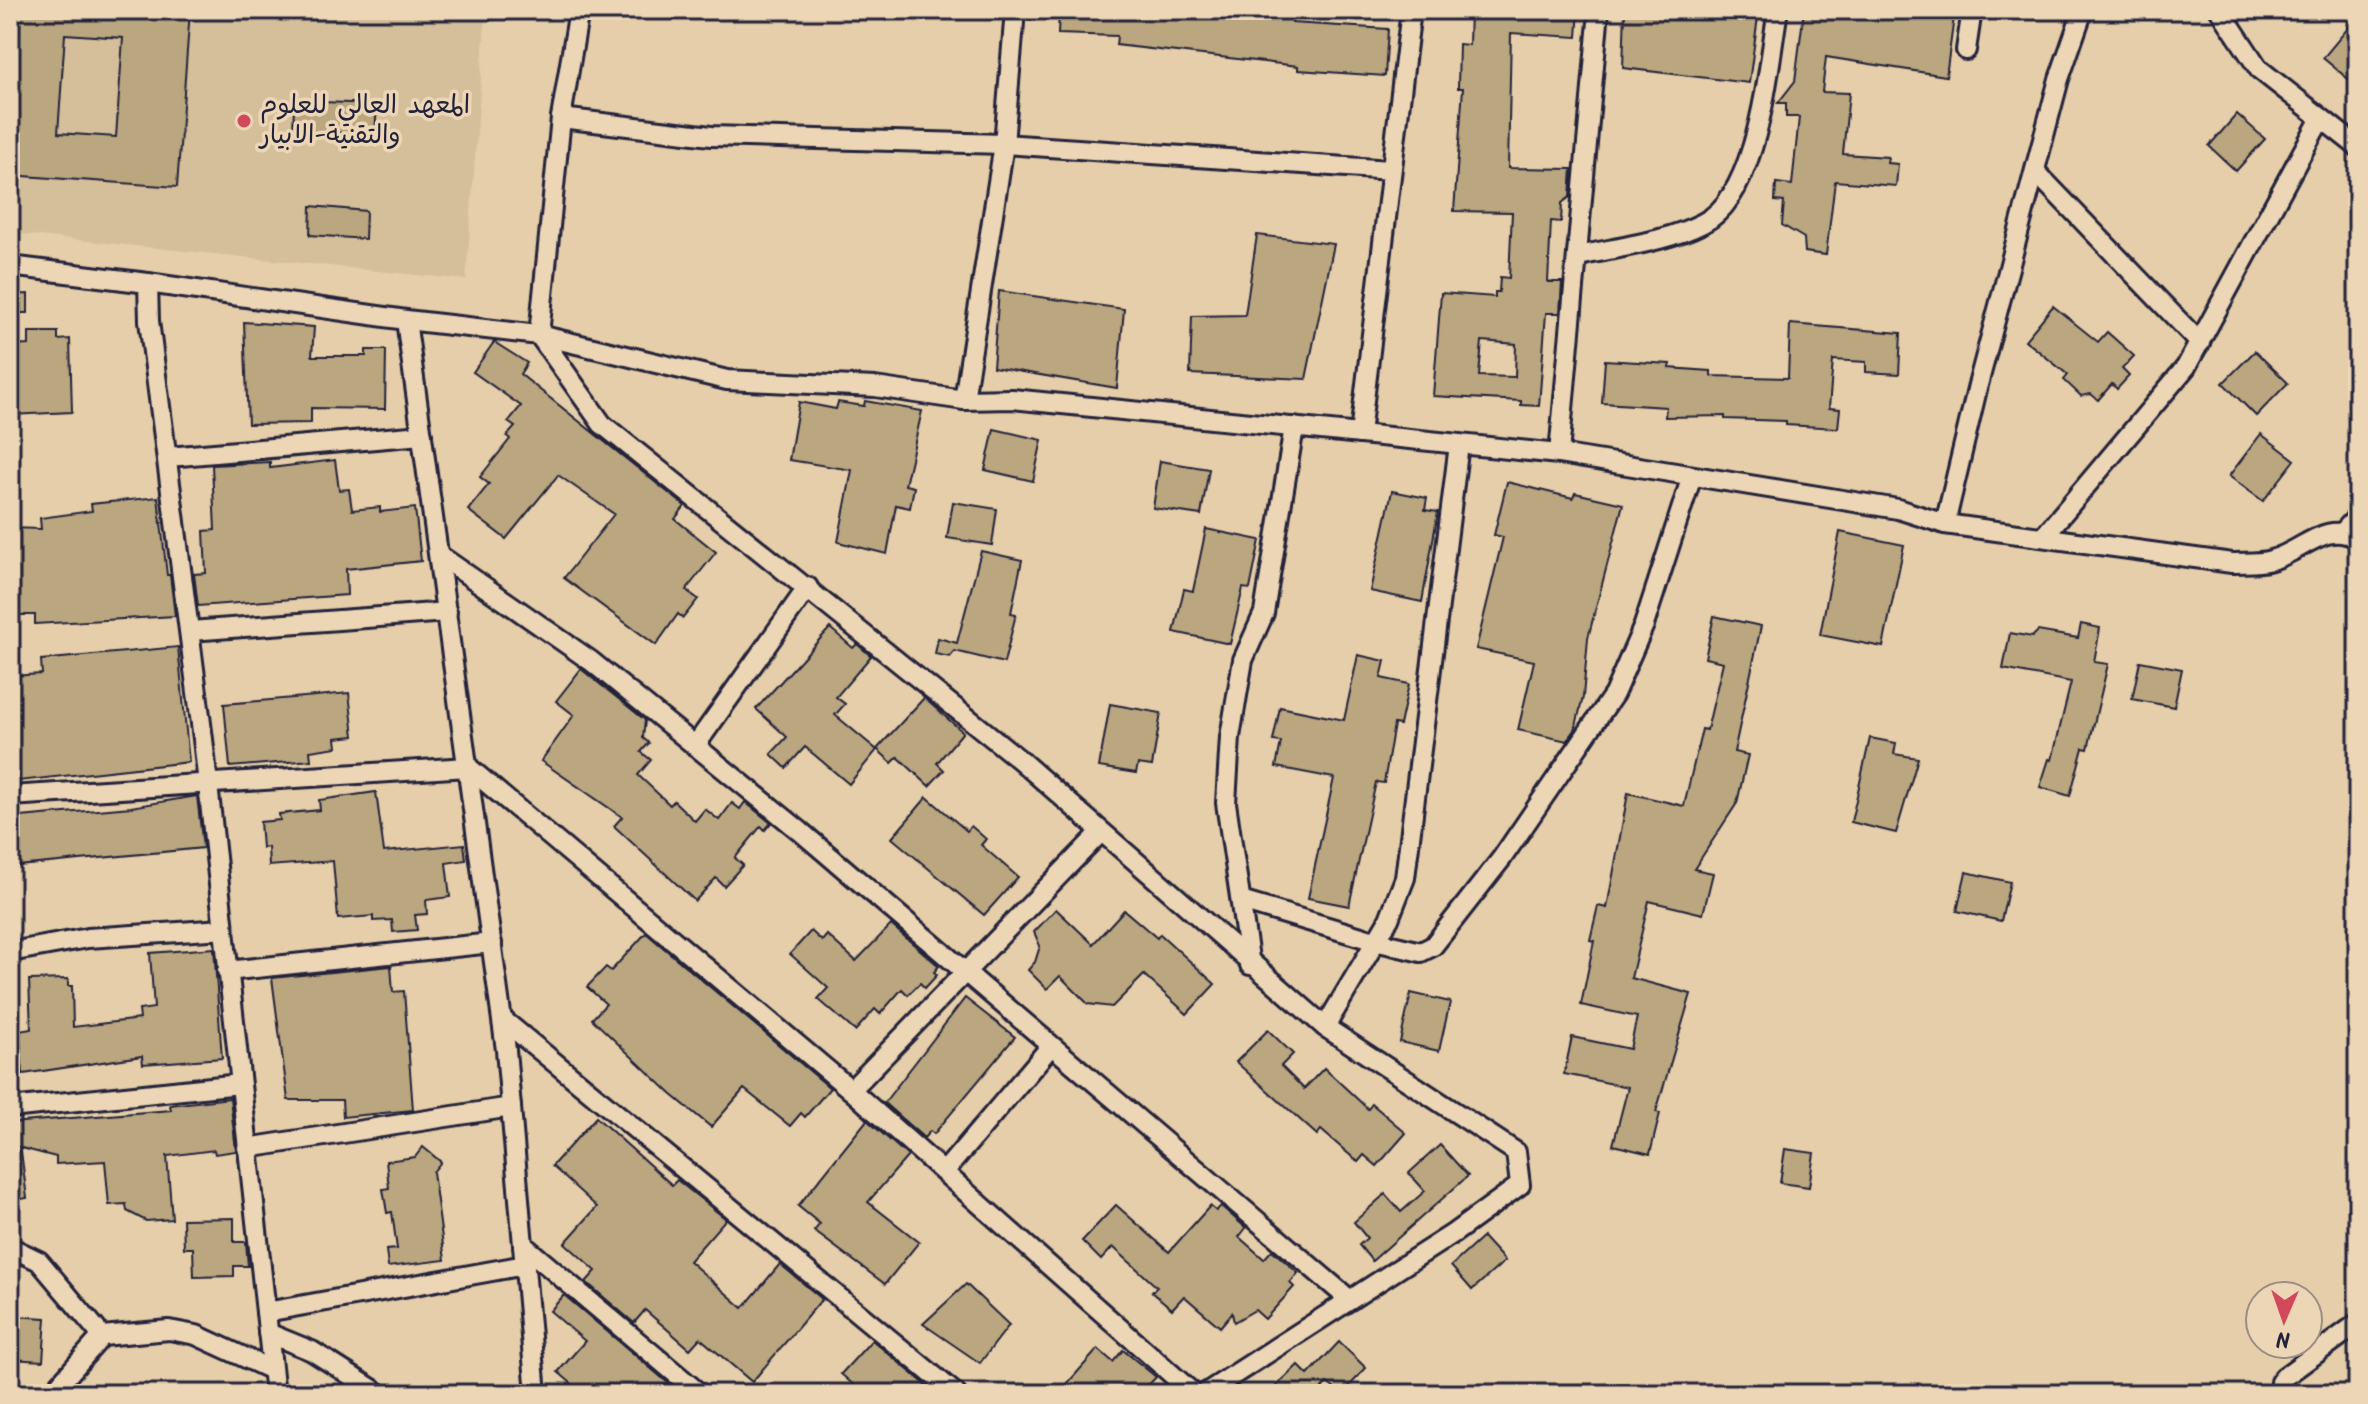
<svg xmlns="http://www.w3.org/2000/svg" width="2368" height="1404" viewBox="0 0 2368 1404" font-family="Kalam,'Playpen Sans Arabic',sans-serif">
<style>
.built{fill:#d4bf9a}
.building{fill:#baa67f;stroke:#22223b;stroke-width:2;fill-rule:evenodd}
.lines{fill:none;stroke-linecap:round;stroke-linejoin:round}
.street-casing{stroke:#22223b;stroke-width:24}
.street{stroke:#edd6b6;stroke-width:18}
.poi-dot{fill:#d1495b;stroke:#edd6b6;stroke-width:3}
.labels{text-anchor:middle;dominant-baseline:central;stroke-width:7;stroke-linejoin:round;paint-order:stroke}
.poi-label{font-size:26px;fill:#22223b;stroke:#edd6b6;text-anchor:start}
</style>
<rect width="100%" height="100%" fill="#e5cea9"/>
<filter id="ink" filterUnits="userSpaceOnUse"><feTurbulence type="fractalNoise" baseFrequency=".0125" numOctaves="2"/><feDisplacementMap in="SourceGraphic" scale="16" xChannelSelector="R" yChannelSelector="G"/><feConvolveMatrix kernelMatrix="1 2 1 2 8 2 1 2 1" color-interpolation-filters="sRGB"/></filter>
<g filter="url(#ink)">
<polygon class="built" points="10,10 486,10 466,280 10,233"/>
<g class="building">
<path d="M21 10H190L177 187 10 175ZM65 34 123 38 116 137 58 133Z"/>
<polygon points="1059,10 1210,10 1243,14 1244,10 1255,10 1294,15 1292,23 1388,29 1385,76 1298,70 1298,66 1116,45 1117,36 1058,34"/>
<path d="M1470 10H1579L1577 37 1511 33 1508 168 1572 169 1570 197 1562 203 1561 222 1551 221 1548 282H1562L1560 313H1546L1539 406 1521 405V401L1433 396 1441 293 1495 297V292H1499L1500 277 1509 278 1512 212 1454 211 1463 88H1458L1459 44 1469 45ZM1482 341 1516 344 1515 377 1479 376Z"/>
<polygon points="1625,10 1759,10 1749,83 1623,68"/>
<polygon points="1804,10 1955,10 1946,76 1826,57 1822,92 1849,93 1843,154 1888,157 1887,163 1898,164 1896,186 1835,181 1826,255 1805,252 1804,238 1782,225 1784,202 1775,201 1776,183 1792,185 1799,117 1786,117 1786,103 1778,103 1795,81"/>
<polygon points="2358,16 2358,87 2323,58"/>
<polygon points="321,102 377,104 375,134 293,131 294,105 320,106"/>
<polygon points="2237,114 2265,139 2236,171 2209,146"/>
<polygon points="311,206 366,211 365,239 310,235"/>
<polygon points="1257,235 1334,244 1306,379 1190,374 1192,316 1245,315"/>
<polygon points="999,291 1124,309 1117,388 993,367"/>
<polygon points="28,294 28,313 10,313 10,295"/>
<polygon points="2053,306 2098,342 2107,332 2134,356 2122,369 2129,376 2117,389 2112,384 2098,400 2091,394 2081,396 2064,380 2068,375 2025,340"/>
<polygon points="244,322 314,327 312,356 366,356 366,350 386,350 385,409 311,408 311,423 248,424"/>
<polygon points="1790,324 1901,333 1899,374 1866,372 1866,362 1833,360 1829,408 1840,409 1838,428 1786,425 1786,421 1725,419 1725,416 1665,417 1666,407 1602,403 1605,360 1670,364 1669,368 1711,371 1711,376 1788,378"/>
<polygon points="29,332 58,332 58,340 70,339 72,412 10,415 10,346 29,345"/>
<polygon points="494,342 527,363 520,374 685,506 675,519 716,552 686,590 698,599 683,618 678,614 656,645 564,578 614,514 558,475 506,539 468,510 489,484 480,477 510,439 507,436 515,427 508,422 521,406 473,372"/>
<polygon points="2255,351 2288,383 2256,416 2223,383"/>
<polygon points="865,401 922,411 905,485 914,487 910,508 896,505 887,554 838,542 852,470 789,460 799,402 836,409 838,402 864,406"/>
<polygon points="994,429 1042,440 1033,481 985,470"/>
<polygon points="2261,434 2295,460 2263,501 2229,476"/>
<polygon points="335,460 339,490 349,489 352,510 380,507 380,512 415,508 421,561 346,569 347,595 198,606 194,574 206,573 204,531 215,530 212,465 270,462 270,468"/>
<polygon points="1160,461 1209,469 1201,515 1153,508"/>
<polygon points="1507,482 1573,498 1575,493 1623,504 1588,638 1583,697 1575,730 1567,741 1518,730 1534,661 1476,649 1503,537 1494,535"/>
<polygon points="1392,491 1427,498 1425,510 1438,512 1422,602 1370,591"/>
<polygon points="158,497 167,575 170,575 175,616 35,624 35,615 10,615 10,528 41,529 40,518 92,511 91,504"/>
<polygon points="953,502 997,509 992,545 947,538"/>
<polygon points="1206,529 1260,540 1250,589 1243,588 1230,644 1174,632 1184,589 1193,591"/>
<polygon points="1840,532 1904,545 1883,647 1820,635"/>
<polygon points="981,551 1022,560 1011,613 1016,614 1004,663 955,651 950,657 935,654 938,638 957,643"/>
<polygon points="1714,616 1761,626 1734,752 1748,755 1737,803 1694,869 1713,873 1703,914 1649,901 1631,978 1691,994 1656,1112 1660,1113 1650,1154 1613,1145 1628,1087 1564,1074 1572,1037 1630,1049 1637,1017 1581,1005 1594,941 1590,940 1598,906 1607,908 1628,793 1684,806 1702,729 1707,730 1723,662 1705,658"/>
<polygon points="2081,624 2100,628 2094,662 2108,664 2088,749 2083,748 2070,796 2040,787 2049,759 2052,760 2071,682 2003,669 2010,633 2032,637 2038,631 2078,638"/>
<polygon points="830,628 853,648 857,644 871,656 836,697 845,704 835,715 877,750 849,784 805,747 786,768 771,754 787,737 756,709"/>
<polygon points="178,647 189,762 10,782 10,676 42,674 41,660"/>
<polygon points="1358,655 1385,661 1381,678 1409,684 1400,725 1394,724 1384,783 1376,782 1349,906 1308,898 1334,778 1276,767 1281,742 1273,741 1280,707 1344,720"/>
<polygon points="2140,661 2182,669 2174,707 2132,699"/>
<polygon points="581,669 645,720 643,738 649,743 641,752 651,760 638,775 670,805 674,801 695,821 705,809 719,820 732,803 740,809 745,802 771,823 765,830 761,826 735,858 743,865 724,886 716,878 695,901 614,826 622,817 541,761 574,715 556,701"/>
<polygon points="349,693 354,736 336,738 337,747 310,751 311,760 230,767 224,704"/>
<polygon points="924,698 963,732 937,763 944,770 929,786 898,757 892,763 877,749"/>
<polygon points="1110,704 1161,713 1152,766 1138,764 1136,773 1099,767"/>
<polygon points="1870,738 1896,743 1894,754 1918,758 1896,833 1851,822"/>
<polygon points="376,792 384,852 464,844 466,860 446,863 450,897 426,900 427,914 415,915 417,930 393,932 392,920 373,921 373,916 338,919 333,861 269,866 268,847 262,848 260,822 280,820 279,814 320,810 319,800"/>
<polygon points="197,796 203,848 17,866 18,861 10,862 10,818 131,807"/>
<polygon points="927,797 967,831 971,826 986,839 981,845 1018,877 984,915 892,838"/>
<polygon points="1966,872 2010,882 2001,921 1957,911"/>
<polygon points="1056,909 1093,944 1124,910 1157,938 1160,934 1215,984 1187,1014 1144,975 1112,1007 1088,1004 1060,976 1047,989 1028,970 1035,962 1040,946 1034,932"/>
<polygon points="891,925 939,966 934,972 937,975 925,988 920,983 908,995 902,989 880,1014 875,1009 855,1031 818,999 828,988 790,954 811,931 822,941 827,935 856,961"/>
<polygon points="646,933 830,1088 805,1117 801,1113 790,1126 744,1089 711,1127 671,1094 592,1019 606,1004 587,987 606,967 611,971"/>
<polygon points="214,948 222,1058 143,1064 142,1056 23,1074 19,1031 31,1029 29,980 68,979 68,986 72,986 73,1027 140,1019 139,1010 154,1008 150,953"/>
<polygon points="391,966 393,992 404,991 413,1110 343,1117 342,1100 288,1100 272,978"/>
<polygon points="1411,993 1450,1002 1439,1051 1400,1042"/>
<polygon points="965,998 1015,1037 934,1134 930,1131 924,1138 884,1103"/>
<polygon points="1268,1030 1293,1054 1281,1066 1304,1089 1324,1068 1368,1109 1372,1104 1406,1133 1377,1166 1364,1155 1358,1162 1321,1130 1317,1135 1236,1062"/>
<polygon points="230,1098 236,1151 215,1154 214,1150 167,1156 172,1219 146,1221 127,1211 126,1204 109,1205 105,1161 56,1164 56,1157 10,1145 10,1123 171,1110 170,1105"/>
<polygon points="596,1117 672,1185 677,1180 726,1219 689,1261 743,1308 780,1264 822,1299 752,1382 700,1338 690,1349 645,1310 634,1323 586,1282 596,1271 565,1243 597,1207 552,1166"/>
<polygon points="867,1120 908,1156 868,1202 919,1242 885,1284 814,1231 820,1224 798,1206"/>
<polygon points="1440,1145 1468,1176 1372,1261 1359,1245 1367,1238 1354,1222 1385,1194 1401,1212 1425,1191 1409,1173"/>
<polygon points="423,1147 441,1162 433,1172 445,1260 388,1267 386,1250 397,1249 392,1212 387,1213 383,1189 389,1188 386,1161 415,1157"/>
<polygon points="1785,1149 1814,1153 1809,1187 1780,1183"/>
<polygon points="10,1151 21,1151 27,1198 10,1201"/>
<polygon points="1116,1205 1169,1252 1210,1206 1216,1211 1221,1206 1246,1228 1239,1237 1264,1259 1272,1250 1298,1273 1290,1283 1294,1287 1265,1319 1255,1310 1234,1322 1232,1313 1220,1327 1184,1296 1172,1309 1152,1292 1157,1287 1113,1247 1101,1260 1082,1241"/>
<polygon points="234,1218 234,1242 246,1242 248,1266 234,1266 234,1276 194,1277 193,1248 184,1248 183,1219"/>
<polygon points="1483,1237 1505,1261 1472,1290 1451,1266"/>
<polygon points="966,1284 1009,1325 980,1363 923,1324"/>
<polygon points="564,1295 681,1394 584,1394 558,1372 585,1341 550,1311"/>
<polygon points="10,1316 46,1318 43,1361 10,1359"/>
<polygon points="872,1340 926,1385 918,1394 864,1394 841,1374"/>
<polygon points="1339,1342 1366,1368 1342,1394 1327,1383 1322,1388 1327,1394 1268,1394 1298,1365 1308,1375"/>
<polygon points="1098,1349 1113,1362 1123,1350 1156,1377 1145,1389 1142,1386 1134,1394 1058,1394"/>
</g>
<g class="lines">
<defs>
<g id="street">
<polyline points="579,10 561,118 539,335 602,424 1020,760 1325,1027 1516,1152 1520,1185 1454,1233 1204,1394"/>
<polyline points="2220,10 2259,69 2358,147"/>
<polyline points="1966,50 1972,10"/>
<polyline points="561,118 711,136 1004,144 1391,170"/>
<polyline points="2035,171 2200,343"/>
<path d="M1579 256C1619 247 1666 242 1703 223 1759 195 1768 67 1778 10"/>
<polyline points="10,266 148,283 149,321 203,739 275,1394"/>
<polyline points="148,283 406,320 539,335 727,380 875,387 964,400 1012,399 1559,454 1898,509 1945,524 1978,385 2059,79 2083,10"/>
<polyline points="406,320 506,1050 536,1394"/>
<polyline points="964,400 1004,144 1015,10"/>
<polyline points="1360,434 1411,10"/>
<polyline points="1559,454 1599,10"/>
<polyline points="168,457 422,435"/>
<path d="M1945 524 2232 563C2244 562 2259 564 2271 560 2303 552 2325 519 2358 539"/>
<polyline points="2344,531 2358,516"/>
<polyline points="2043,537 2186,367 2321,118"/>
<polyline points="439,555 591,661 800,831 1350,1300"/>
<polyline points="190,631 447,612"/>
<polyline points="695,746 808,587"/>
<polyline points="10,796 468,767 851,1090 1194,1394"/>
<polyline points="1241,901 1375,941 1421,952 1433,946 1502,858 1614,694 1644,625 1692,476"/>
<polyline points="10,952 88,938 224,929"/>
<polyline points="1250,965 1226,803 1230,737 1243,660 1264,613 1294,427"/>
<polyline points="227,971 492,943"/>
<polyline points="502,1019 956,1394"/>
<polyline points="1325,1027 1389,919 1405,878 1459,444"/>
<polyline points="851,1090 1101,832"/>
<polyline points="10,1108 240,1084"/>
<polyline points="247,1148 511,1107"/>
<polyline points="944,1172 1051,1046"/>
<polyline points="523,1245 700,1394"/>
<polyline points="10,1247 39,1261 102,1336 51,1394"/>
<polyline points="266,1312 525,1265"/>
<polyline points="268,1333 312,1351 380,1394"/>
<polyline points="102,1336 169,1330 196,1335 272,1370"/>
<polyline points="2282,1394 2280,1382 2284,1377 2358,1323"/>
</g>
</defs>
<use href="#street" class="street-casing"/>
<use href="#street" class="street"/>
</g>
</g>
<circle class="poi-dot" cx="244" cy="121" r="8"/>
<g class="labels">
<g class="poi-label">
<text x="260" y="106">المعهد العالي للعلوم<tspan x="260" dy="30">والتقنية-الابيار</tspan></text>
</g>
</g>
<rect width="2368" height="1404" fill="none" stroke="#edd6b6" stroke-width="40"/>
<rect x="20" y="20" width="2328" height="1364" fill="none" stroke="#22223b" stroke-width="3" filter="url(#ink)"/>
<g transform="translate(2284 1320) rotate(182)"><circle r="38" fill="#edd6b6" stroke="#9c8e85" stroke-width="2"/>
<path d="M0-6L14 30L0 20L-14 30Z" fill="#d1495b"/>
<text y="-12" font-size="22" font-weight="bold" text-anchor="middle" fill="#22223b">N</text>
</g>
</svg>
